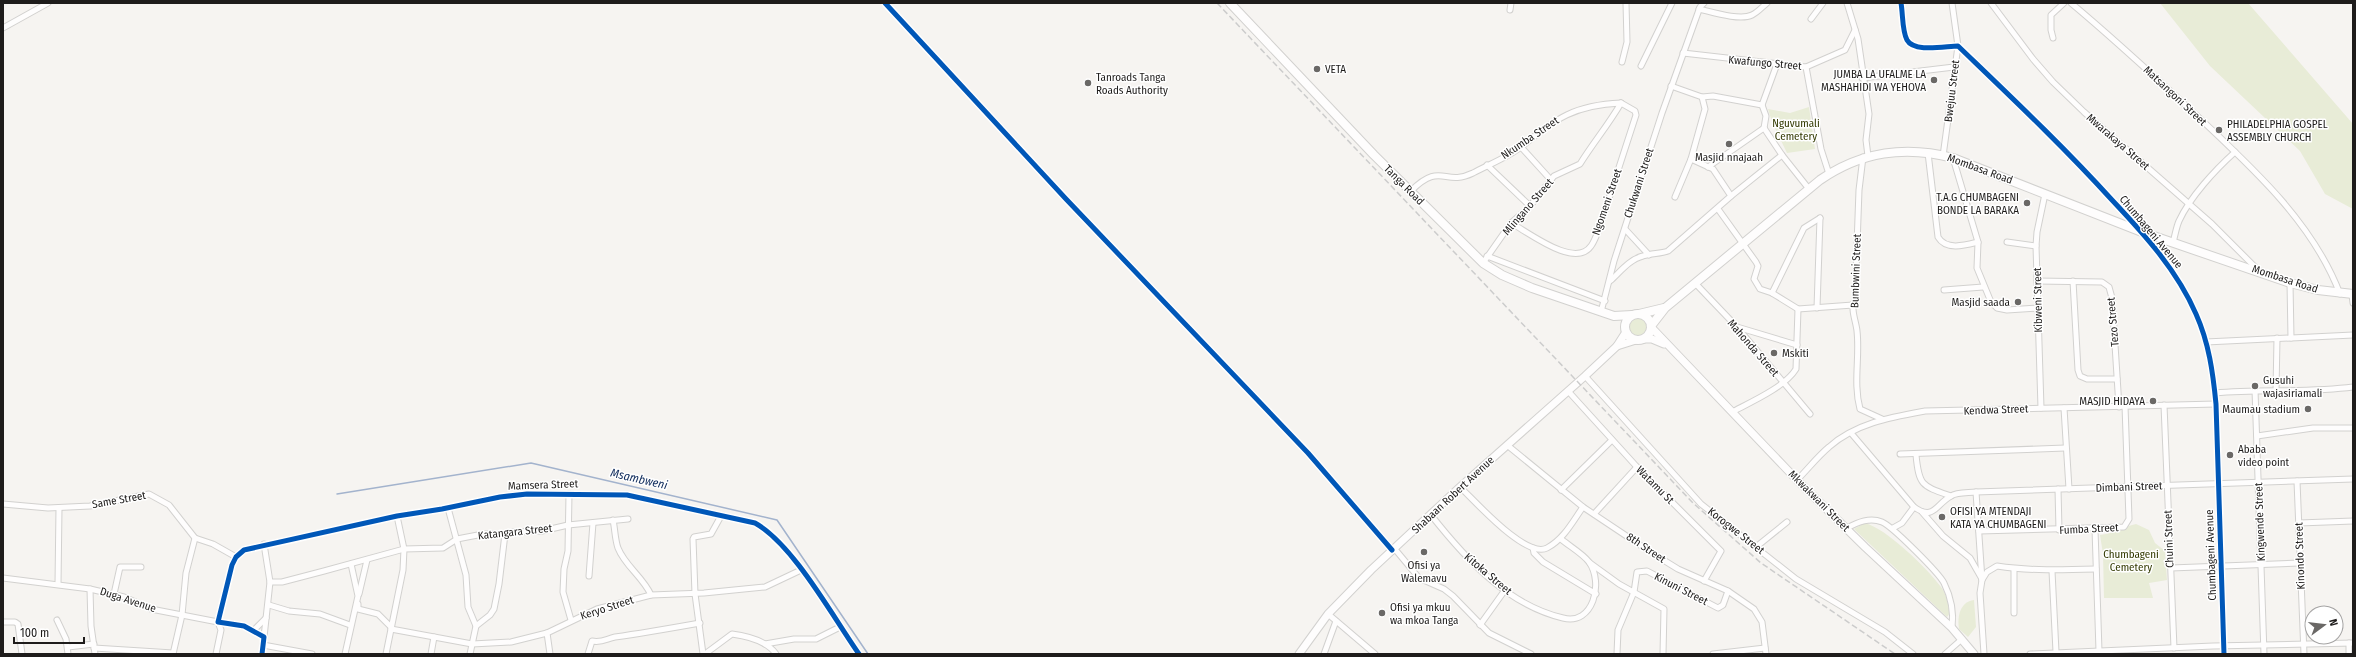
<svg xmlns="http://www.w3.org/2000/svg" width="2356" height="657" viewBox="0 0 2356 657" font-family="'Fira Sans Condensed',sans-serif">
<style>
.green{fill:#e8ecd7}
.lines{fill:none;stroke-linecap:round;stroke-linejoin:round}
.stream{stroke:#a3b3cd;stroke-width:1.5}
.minor-casing{stroke:#d2d1cf;stroke-width:7}
.major-casing{stroke:#d2d1cf;stroke-width:9}
.highway-casing{stroke:#d2d1cf;stroke-width:10}
.minor{stroke:#fefdfd;stroke-width:5}
.major{stroke:#fefdfd;stroke-width:7}
.highway{stroke:#fefdfd;stroke-width:8}
.rail{stroke:#ccc;stroke-width:1.5;stroke-dasharray:6 3;stroke-linecap:butt}
.cycleway-casing{stroke:#fff;stroke-width:8}
.cycleway{stroke:#0057b8;stroke-width:5}
.poi-dot{fill:#6a6866;stroke:#fff;stroke-width:1.5}
.labels{text-anchor:middle;dominant-baseline:central;stroke-width:3;stroke-linejoin:round;paint-order:stroke}
.street-label{font-size:11px;fill:#1e1c1b;stroke:#fff}
.poi-label{font-size:11px;fill:#1e1c1b;stroke:#fff;text-anchor:start}
.park-label{font-size:11px;fill:#333a02;stroke:#fff}
.water-label{font-size:12px;font-style:italic;fill:#102c5c;stroke:#fff}
</style>
<rect width="100%" height="100%" fill="#f6f4f1"/>
<g class="green">
<polygon points="2160,3 2248,3 2353,124 2353,209 2325,194 2300,151 2210,66"/>
<polygon points="1809,107 1815,149 1787,153 1772,122 1768,109 1790,113"/>
<circle cx="1637" cy="326" r="10"/>
<path d="M1865 523C1887 529 1927 568 1941 587 1947 595 1948 605 1950 613L1947 617 1854 529Z"/>
<path d="M2136 524 2149 530 2155 543 2165 551 2167 580 2149 583 2153 598H2104L2103 554 2100 535C2113 534 2123 527 2136 524Z"/>
<path d="M1974 600 1976 627 1968 637 1959 629C1957 616 1960 602 1974 600Z"/>
</g>
<g class="lines">
<polyline class="stream" points="337,494 531,463 777,520 868,654"/>
<defs>
<g id="minor">
<polyline points="885,3 1066,199 1308,453 1392,550"/>
<polyline points="1847,3 1858,39 1869,114 1866,140 1868,156"/>
<path d="M1901 3C1903 14 1902 31 1907 40 1914 53 1946 46 1958 46 2010 96 2063 146 2112 200 2144 234 2177 270 2196 314 2209 343 2213 373 2216 404L2224 654"/>
<polyline points="1991,3 2033,59 2053,82 2084,112 2212,224 2258,270"/>
<path d="M2071 3C2113 38 2153 75 2193 112 2249 165 2312 220 2340 294"/>
<path d="M1699 9C1712 12 1740 21 1752 15 1758 12 1762 7 1767 3"/>
<polyline points="1510,10 1511,3"/>
<polyline points="1811,19 1823,3"/>
<polyline points="3,28 48,3"/>
<polyline points="2053,38 2051,30 2051,15 2064,3"/>
<polyline points="1683,53 1806,67 1845,50 1855,30"/>
<polyline points="1622,62 1627,42 1626,3"/>
<polyline points="1641,66 1672,3"/>
<polyline points="1806,67 1821,149 1829,174"/>
<polyline points="1862,78 1954,67"/>
<polyline points="1702,97 1713,96 1762,105"/>
<polyline points="1762,105 1777,64"/>
<polyline points="1762,105 1766,116 1764,128"/>
<polyline points="1764,128 1782,155 1809,189"/>
<polyline points="1521,147 1551,180"/>
<path d="M1928 153 1938 237C1946 251 1966 245 1978 242"/>
<polyline points="1943,156 1958,46 1952,3"/>
<path d="M1863 157 1859 190 1855 300C1850 309 1856 321 1857 331 1860 357 1853 383 1860 409L1882 419"/>
<polyline points="1953,158 1978,242 1977,268 1991,302 1997,308 2007,310 2038,308"/>
<polyline points="1487,165 1530,206"/>
<polyline points="1708,167 1764,128"/>
<path d="M1411 191C1441 161 1444 187 1473 173 1488 165 1508 157 1521 147 1557 118 1574 105 1621 103"/>
<polyline points="1731,196 1782,155"/>
<polyline points="1675,197 1691,159"/>
<polyline points="1718,209 1756,262 1758,266 1754,279 1760,289 1772,293 1798,309 1853,305"/>
<path d="M1511 223C1528 232 1575 269 1591 246 1594 242 1596 236 1598 232L1636 115 1635 111 1621 103"/>
<polyline points="1625,229 1649,255"/>
<polyline points="2007,242 2036,246"/>
<path d="M2173 242C2175 236 2176 228 2179 221 2190 197 2215 170 2235 152"/>
<polyline points="1487,256 1605,301"/>
<path d="M1483 263 1511 223 1530 206 1554 176 1580 164C1593 143 1609 124 1621 103"/>
<path d="M1610 281C1620 272 1630 259 1643 256 1652 253 1660 254 1668 251L1731 196 1713 169 1691 159 1705 109 1702 97 1671 86"/>
<polyline points="2037,281 2102,282 2109,287 2112,298 2119,407"/>
<polyline points="2073,281 2078,370 2080,376 2087,379 2117,379"/>
<polyline points="1695,283 1737,327 1810,414"/>
<polyline points="2290,283 2291,338"/>
<polyline points="1944,290 1983,287"/>
<polyline points="1772,293 1804,228 1820,218"/>
<polyline points="2352,295 2353,303"/>
<polyline points="1817,308 1820,218"/>
<polyline points="1601,312 1614,261 1662,113 1700,7 1704,3"/>
<polyline points="1737,327 1797,345"/>
<polyline points="2206,342 2353,335"/>
<polyline points="1585,376 1701,504 1796,579 1885,632 1913,654"/>
<polyline points="2255,390 2264,654"/>
<polyline points="1568,391 1637,467 1721,551 1704,581"/>
<polyline points="2276,391 2277,338"/>
<path d="M2215 393C2261 389 2307 393 2353 387"/>
<polyline points="2164,405 2174,648"/>
<polyline points="2041,408 2036,246 2037,232 2045,194"/>
<polyline points="2064,408 2069,489"/>
<path d="M1732 412C1751 402 1785 387 1796 369L1798 309"/>
<path d="M1851 433 1914 507C1934 521 1935 505 1951 496 1957 492 1968 493 1976 492L2353 479"/>
<polyline points="2257,436 2313,428 2353,428"/>
<polyline points="1507,445 1583,507 1652,553 1678,569 1728,591 1754,609 1762,622 1766,654"/>
<polyline points="1900,454 2065,448"/>
<path d="M1916 455C1919 486 1922 486 1951 496"/>
<path d="M1797 480C1808 469 1818 456 1829 447 1856 423 1892 417 1925 411L2216 404"/>
<polyline points="2297,481 2304,654"/>
<path d="M1460 487C1475 501 1526 559 1547 548 1564 539 1573 521 1583 507"/>
<polyline points="2058,489 2059,530"/>
<polyline points="1561,490 1612,440"/>
<polyline points="1976,492 1982,580 1980,593 1984,654"/>
<polyline points="569,494 568,551 564,569 563,592 571,620"/>
<polyline points="3,504 48,508 90,506 149,494 169,505 195,538 213,544 236,557"/>
<polyline points="448,508 466,575 468,607 476,626 470,654"/>
<polyline points="1922,512 1943,536 1970,558 1982,579"/>
<polyline points="1594,514 1637,467"/>
<path d="M1431 515C1465 558 1507 605 1563 618 1593 626 1604 583 1589 562 1582 553 1569 546 1561 539"/>
<path d="M613 520C615 529 615 540 618 548 625 566 643 577 651 595"/>
<polyline points="2299,523 2353,521"/>
<path d="M1847 528C1858 522 1870 517 1882 522 1892 526 1939 573 1944 583 1951 597 1954 612 1952 628"/>
<polyline points="1893,528 1902,523 1914,507"/>
<polyline points="2095,529 2099,651"/>
<polyline points="1979,531 2124,527 2129,519 2125,406"/>
<polyline points="1756,547 1787,522"/>
<polyline points="1394,548 1419,578 1444,589 1453,596 1489,633 1531,654"/>
<polyline points="1533,548 1534,553 1543,562 1596,594"/>
<polyline points="1590,563 1619,584 1664,609 1663,654"/>
<polyline points="2171,568 2300,563"/>
<polyline points="2052,571 2056,652"/>
<polyline points="589,576 593,523"/>
<polyline points="3,578 90,589 124,597 151,609 218,622 221,630 216,654"/>
<path d="M1982 580 1987 572 1997 566C2030 571 2063 570 2096 569"/>
<polyline points="270,582 282,582 324,571 404,549 443,548 457,539 483,534 505,534 512,532 542,531 568,525 628,519"/>
<polyline points="58,584 59,508"/>
<polyline points="90,589 91,626 95,654"/>
<polyline points="114,594 120,567 141,567"/>
<polyline points="359,594 367,560"/>
<polyline points="358,604 358,609 378,614 390,626"/>
<polyline points="269,605 289,611 320,614 350,625"/>
<polyline points="2014,613 2014,569"/>
<polyline points="1328,614 1375,654"/>
<polyline points="57,620 66,639 68,654"/>
<polyline points="3,622 15,622 18,624 22,654"/>
<polyline points="1480,625 1505,590"/>
<polyline points="476,626 490,615 494,609 499,584 505,534"/>
<polyline points="391,629 472,644 511,642 547,633 597,609 651,595 704,593 765,587 801,570"/>
<polyline points="253,631 266,618"/>
<polyline points="547,633 550,654"/>
<polyline points="264,637 270,582 264,544"/>
<polyline points="2349,643 2349,654"/>
<polyline points="765,644 794,639 816,639 840,627"/>
<polyline points="263,645 312,654"/>
<polyline points="68,647 94,644"/>
<polyline points="94,648 173,653"/>
<polyline points="173,654 182,615 186,573 195,538"/>
<path d="M262 654 264 637 244 626 218 622 232 565 236 557 244 550 397 516 442 509 500 497 527 494 627 495 755 523C793 544 833 617 859 654"/>
<polyline points="345,654 358,596 351,564"/>
<polyline points="386,654 403,570 404,549 397,516"/>
<polyline points="431,654 434,637"/>
<path d="M588 654 592 641C602 643 606 639 615 637 644 633 672 628 700 623"/>
<polyline points="703,654 695,594 693,539 694,537 711,534 721,516"/>
<path d="M705 654 732 634C747 636 767 641 776 654"/>
<polyline points="1324,654 1336,621"/>
<polyline points="1617,654 1618,630 1634,592 1637,572 1647,571 1718,608 1723,605 1728,591"/>
<polyline points="1713,654 1765,648"/>
<polyline points="1945,654 1962,639"/>
<polyline points="2030,654 2213,646 2353,643"/>
</g>
<g id="major">
<polyline points="1651,327 1797,480 1865,547 1952,628 1974,654"/>
<polyline points="1643,339 1652,339 1664,344"/>
<polyline points="1617,346 1636,340"/>
<polyline points="1299,654 1328,614 1371,570 1460,487 1585,376 1617,346 1626,332"/>
</g>
<g id="highway">
<polyline points="1230,3 1374,155 1483,263 1502,275 1532,288 1614,316 1632,315"/>
<polyline points="1639,314 1664,308"/>
<circle cx="1638" cy="327" r="13"/>
<path d="M1651 326 1665 308 1820 180C1861 152 1904 145 1953 158L2142 232 2290 283 2318 290 2353 294"/>
</g>
</defs>
<use href="#minor" class="minor-casing"/>
<use href="#major" class="major-casing"/>
<use href="#highway" class="highway-casing"/>
<use href="#minor" class="minor"/>
<use href="#major" class="major"/>
<use href="#highway" class="highway"/>
<polyline class="rail" points="1217,3 1693,503 1761,563 1895,654"/>
<defs>
<g id="cycleway">
<polyline points="885,3 1066,199 1308,453 1392,550"/>
<path d="M1901 3C1903 14 1902 31 1907 40 1914 53 1946 46 1958 46 2010 96 2063 146 2112 200 2144 234 2177 270 2196 314 2209 343 2213 373 2216 404L2224 654"/>
<path d="M262 654 264 637 244 626 218 622 232 565 236 557 244 550 397 516 442 509 500 497 527 494 627 495 755 523C793 544 833 617 859 654"/>
</g>
</defs>
<use href="#cycleway" class="cycleway-casing"/>
<use href="#cycleway" class="cycleway"/>
</g>
<g class="poi-dot">
<circle cx="1317" cy="69" r="4"/>
<circle cx="1934" cy="80" r="4"/>
<circle cx="1088" cy="83" r="4"/>
<circle cx="2219" cy="130" r="4"/>
<circle cx="1729" cy="144" r="4"/>
<circle cx="2027" cy="203" r="4"/>
<circle cx="2018" cy="302" r="4"/>
<circle cx="1774" cy="353" r="4"/>
<circle cx="2255" cy="386" r="4"/>
<circle cx="2153" cy="401" r="4"/>
<circle cx="2308" cy="409" r="4"/>
<circle cx="2230" cy="455" r="4"/>
<circle cx="1942" cy="517" r="4"/>
<circle cx="1424" cy="552" r="4"/>
<circle cx="1382" cy="613" r="4"/>
</g>
<g class="labels">
<g class="street-label">
<text transform="translate(1765 63) rotate(5)">Kwafungo Street</text>
<text transform="translate(1952 91) rotate(-83)">Bwejuu Street</text>
<text transform="translate(2175 96) rotate(43)">Matsangoni Street</text>
<text transform="translate(1530 138) rotate(-34)">Nkumba Street</text>
<text transform="translate(2118 142) rotate(41)">Mwarakaya Street</text>
<text transform="translate(1980 169) rotate(20)">Mombasa Road</text>
<text transform="translate(1639 183) rotate(-72)">Chukwani Street</text>
<text transform="translate(1404 185) rotate(45)">Tanga Road</text>
<text transform="translate(1607 202) rotate(-71)">Ngomeni Street</text>
<text transform="translate(1528 207) rotate(-49)">Mlingano Street</text>
<text transform="translate(2151 232) rotate(50)">Chumbageni Avenue</text>
<text transform="translate(1856 271) rotate(-88)">Bumbwini Street</text>
<text transform="translate(2285 279) rotate(18)">Mombasa Road</text>
<text transform="translate(2038 300) rotate(-91)">Kibweni Street</text>
<text transform="translate(2113 322) rotate(-95)">Tezo Street</text>
<text transform="translate(1753 348) rotate(49)">Mahonda Street</text>
<text transform="translate(1996 410) rotate(-2)">Kendwa Street</text>
<text transform="translate(543 485) rotate(-2)">Mamsera Street</text>
<text transform="translate(1655 485) rotate(45)">Watamu St</text>
<text transform="translate(2129 487) rotate(-2)">Dimbani Street</text>
<text transform="translate(1453 495) rotate(-43)">Shabaan Robert Avenue</text>
<text transform="translate(119 500) rotate(-10)">Same Street</text>
<text transform="translate(1819 501) rotate(45)">Mkwakwani Street</text>
<text transform="translate(2260 522) rotate(-92)">Kingwende Street</text>
<text transform="translate(2089 529) rotate(-3)">Fumba Street</text>
<text transform="translate(1736 531) rotate(38)">Korogwe Street</text>
<text transform="translate(515 532) rotate(-6)">Katangara Street</text>
<text transform="translate(2169 539) rotate(-92)">Chuini Street</text>
<text transform="translate(1646 548) rotate(34)">8th Street</text>
<text transform="translate(2211 555) rotate(-92)">Chumbageni Avenue</text>
<text transform="translate(2300 556) rotate(-92)">Kinondo Street</text>
<text transform="translate(1488 574) rotate(40)">Kitoka Street</text>
<text transform="translate(1681 589) rotate(27)">Kinuni Street</text>
<text transform="translate(128 600) rotate(18)">Duga Avenue</text>
<text transform="translate(607 608) rotate(-18)">Keryo Street</text>
</g>
<g class="poi-label">
<text x="1325" y="69">VETA</text>
<text x="1926" y="74" text-anchor="end">JUMBA LA UFALME LA<tspan x="1926" dy="13">MASHAHIDI WA YEHOVA</tspan></text>
<text x="1096" y="77">Tanroads Tanga<tspan x="1096" dy="13">Roads Authority</tspan></text>
<text x="2227" y="124">PHILADELPHIA GOSPEL<tspan x="2227" dy="13">ASSEMBLY CHURCH</tspan></text>
<text x="1729" y="157" text-anchor="middle">Masjid nnajaah</text>
<text x="2019" y="197" text-anchor="end">T.A.G CHUMBAGENI<tspan x="2019" dy="13">BONDE LA BARAKA</tspan></text>
<text x="2010" y="302" text-anchor="end">Masjid saada</text>
<text x="1782" y="353">Mskiti</text>
<text x="2263" y="380">Gusuhi<tspan x="2263" dy="13">wajasiriamali</tspan></text>
<text x="2145" y="401" text-anchor="end">MASJID HIDAYA</text>
<text x="2300" y="409" text-anchor="end">Maumau stadium</text>
<text x="2238" y="449">Ababa<tspan x="2238" dy="13">video point</tspan></text>
<text x="1950" y="511">OFISI YA MTENDAJI<tspan x="1950" dy="13">KATA YA CHUMBAGENI</tspan></text>
<text x="1424" y="565" text-anchor="middle">Ofisi ya<tspan x="1424" dy="13">Walemavu</tspan></text>
<text x="1390" y="607">Ofisi ya mkuu<tspan x="1390" dy="13">wa mkoa Tanga</tspan></text>
</g>
<g class="park-label">
<text x="1796" y="123">Nguvumali<tspan x="1796" dy="13">Cemetery</tspan></text>
<text x="2131" y="554">Chumbageni<tspan x="2131" dy="13">Cemetery</tspan></text>
</g>
<g class="water-label">
<text transform="translate(639 479) rotate(13)">Msambweni</text>
</g>
</g>
<rect width="2356" height="657" fill="none" stroke="#1e1c1b" stroke-width="8"/>
<g transform="translate(2324 625) rotate(75)"><circle r="19" fill="#ffffff" stroke="#a5a4a4"/>
<path d="M0-3L7 15L0 10L-7 15Z" fill="#6a6866"/>
<text y="-6" font-size="11" font-weight="bold" text-anchor="middle" fill="#1e1c1b">N</text>
</g>
<path d="M14 637v6h70v-6" fill="none" stroke="#1e1c1b" stroke-width="2"/>
<text x="20" y="637" font-size="12" fill="#1e1c1b" stroke="#ffffff" stroke-width="3" paint-order="stroke">100 m</text>
</svg>
